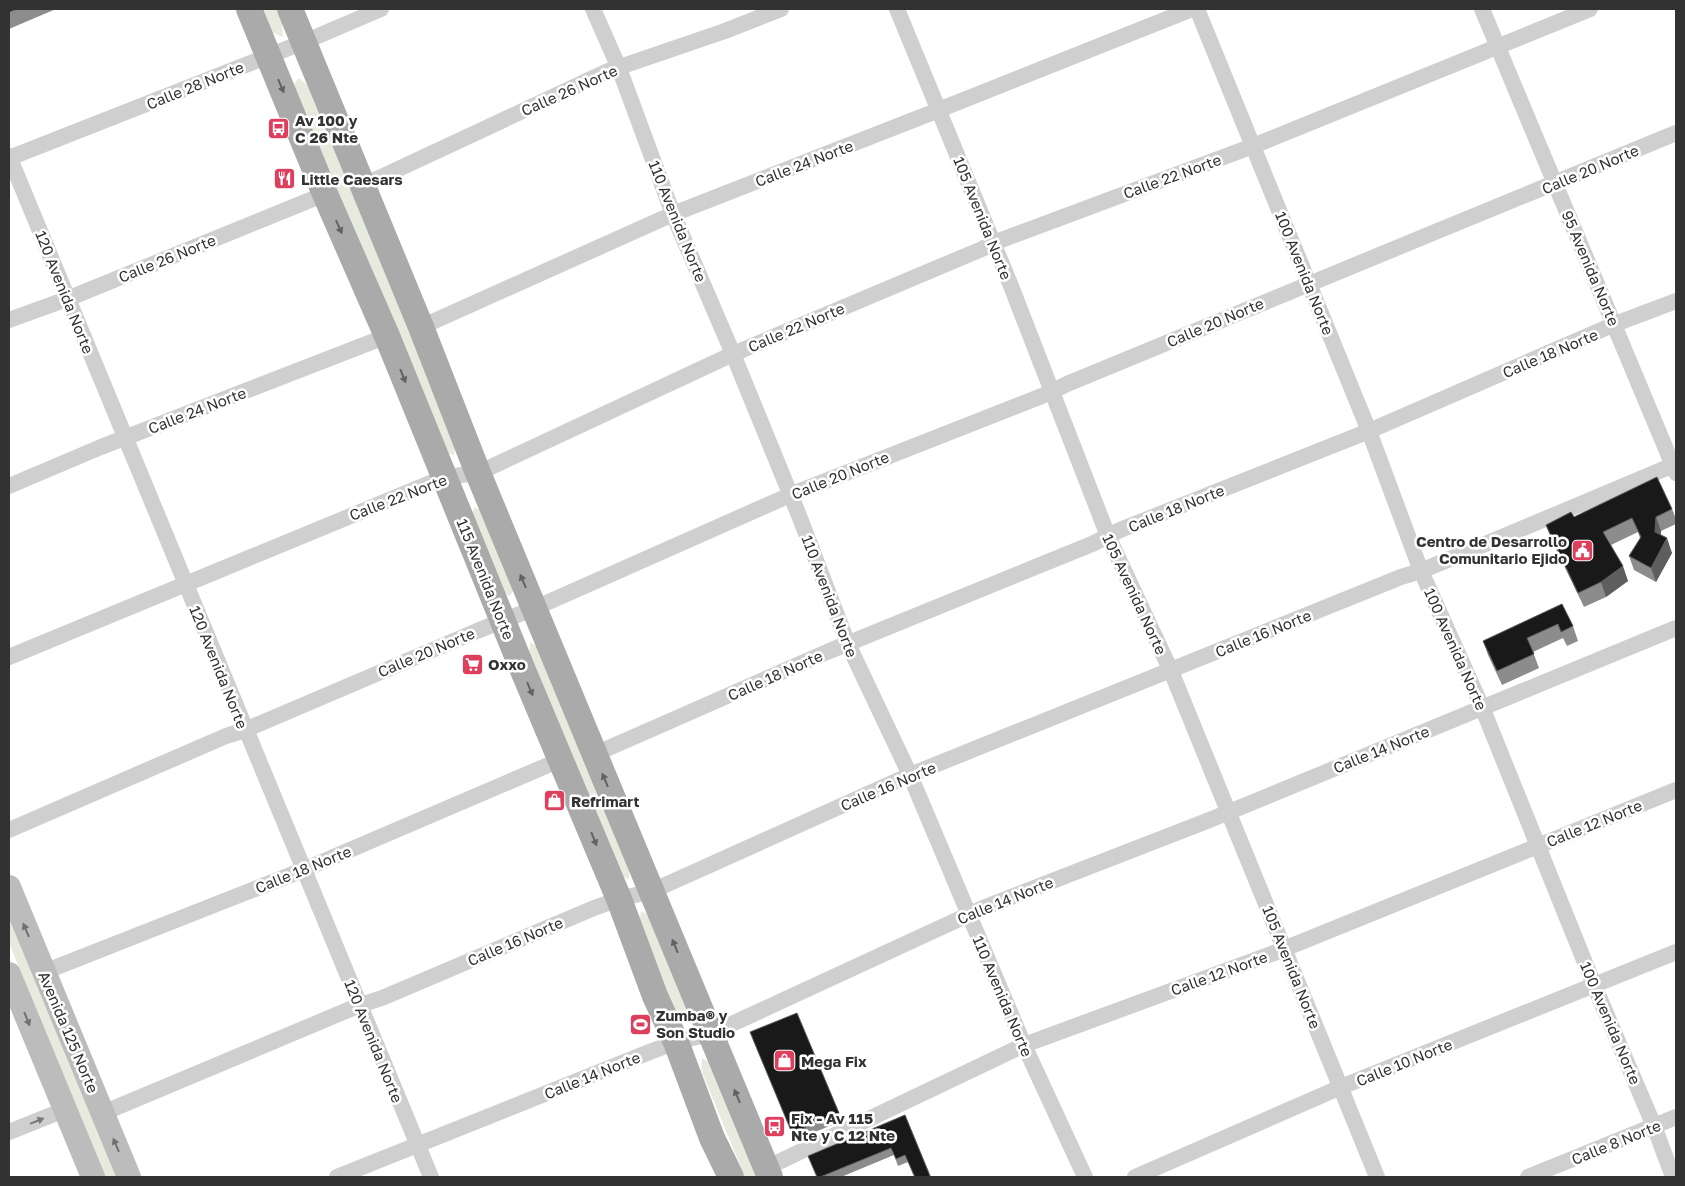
<svg xmlns="http://www.w3.org/2000/svg" width="1685" height="1186" viewBox="0 0 1685 1186" font-family="'Golos Text',sans-serif">
<style>
.grass{fill:#e6ebde}
.lines{fill:none;stroke-linecap:round;stroke-linejoin:round}
.minor{stroke:#cfcfcf;stroke-width:16}
.secondary{stroke:#bcbcbc;stroke-width:24}
.primary{stroke:#aaa;stroke-width:26}
.wall{fill:#8c8c8c}
.shaded-wall{fill:#5e5e5e}
.building{fill:#191919;stroke:#5e5e5e}
.oneway{fill:#626262}
.oneway2{fill:#707070}
.oneway3{fill:#797979}
.labels{text-anchor:middle;dominant-baseline:central;stroke-width:5;stroke-linejoin:round;paint-order:stroke}
.street-label{font-size:15px;fill:#323232;stroke:#fff}
.poi-label{font-size:15px;font-weight:bold;fill:#323232;stroke:#fff;text-anchor:start}
</style>
<rect width="100%" height="100%" fill="#fff"/>
<g class="grass">
<polygon points="262,9 276,9 282,23 283,37 271,32"/>
<polygon points="299,78 307,85 456,442 454,455 445,452 293,85"/>
<polygon points="474,507 485,513 516,585 510,596 504,593 472,517"/>
<polygon points="530,642 542,650 630,864 629,880 618,873 529,656"/>
<polygon points="641,911 652,917 690,1013 686,1023 678,1018 639,923"/>
<polygon points="9,916 117,1177 105,1177 9,943"/>
<polygon points="702,1058 714,1065 760,1177 745,1177 701,1070"/>
</g>
<g class="lines">
<g class="minor">
<polyline points="593,9 619,68 673,214 733,354 800,518 848,644 910,775 1024,1045 1085,1177"/>
<polyline points="897,9 1011,286 1108,536 1171,671 1377,1177"/>
<polyline points="1197,9 1369,431 1421,571 1482,707 1594,985 1654,1126 1673,1177"/>
<polyline points="1482,9 1676,473"/>
<polyline points="9,156 431,1177"/>
<polyline points="9,158 304,42 381,9"/>
<polyline points="362,186 608,71 725,31 781,9"/>
<polyline points="9,320 67,299 325,194"/>
<polyline points="421,327 673,214 926,115 1192,9"/>
<polyline points="9,486 101,447 387,336"/>
<polyline points="9,657 445,477 478,473 733,354 982,249 993,243 1253,146 1590,9"/>
<polyline points="595,754 827,652 1092,544 1120,530 1369,431 1615,324 1676,301"/>
<path d="M9 830 226 736 245 730 477 631 535 608 790 495 1042 396 1067 384C1270 299 1473 217 1676 133"/>
<polyline points="44,972 303,870 560,760"/>
<polyline points="103,1113 360,1005 382,998 594,908 619,899 652,891 910,775 1401,577 1421,571 1676,464"/>
<polyline points="9,1132 64,1110"/>
<polyline points="766,1168 1024,1045 1274,953 1676,790"/>
<polyline points="337,1177 647,1053 676,1042 710,1034 983,908 1212,819 1676,628"/>
<polyline points="1135,1177 1341,1087 1676,952"/>
<polyline points="1528,1177 1676,1117"/>
</g>
<g class="secondary">
<polyline points="9,887 129,1177"/>
<polyline points="9,974 93,1177"/>
</g>
<g class="primary">
<polyline points="249,9 325,194 387,336 522,668 619,899 655,996 676,1042 712,1138 731,1177"/>
<polyline points="290,9 421,327 478,473 770,1177"/>
</g>
</g>
<g class="wall">
<polygon points="9,9 56,9 9,29"/>
<polygon points="1672,509 1676,519 1676,524 1661,531 1661,535 1672,553 1656,582 1634,570 1629,556 1640,538 1638,532 1611,545 1628,581 1606,597 1584,607 1551,539 1546,525 1574,517"/>
<polygon points="1562,604 1573,626 1578,641 1567,646 1563,638 1533,652 1539,668 1502,685 1488,655 1483,641"/>
<polygon points="753,1040 839,1113 842,1121 795,1140"/>
<polygon points="905,1115 931,1177 914,1177 908,1162 898,1166 894,1155 841,1177 816,1177"/>
</g>
<g class="shaded-wall">
<polygon points="1656,517 1661,531 1661,546 1655,532"/>
<polygon points="1667,538 1672,553 1656,582 1651,568"/>
<polygon points="1623,566 1628,581 1606,597 1601,582"/>
</g>
<g class="building">
<polygon points="9,9 17,9 9,12"/>
<polygon points="1657,477 1672,509 1656,517 1655,532 1667,538 1651,568 1629,556 1641,537 1632,518 1603,532 1623,566 1601,582 1578,593 1546,525 1571,512 1574,517"/>
<polygon points="1562,604 1573,626 1561,632 1558,624 1527,638 1534,654 1497,671 1483,641"/>
<polygon points="797,1013 839,1113 792,1133 750,1032"/>
<polygon points="905,1115 930,1176 926,1177 915,1177 905,1155 896,1159 891,1148 820,1177 817,1177 808,1156"/>
</g>
<defs><path id="oneway-solid" d="M-6-.8H1V-3.2L6.5 0L1 3.2V.8H-6Z" transform="scale(1.25)"/></defs>
<g class="oneway">
<use href="#oneway-solid" transform="translate(281 86) rotate(67)"/>
<use href="#oneway-solid" transform="translate(339 227) rotate(66)"/>
<use href="#oneway-solid" transform="translate(403 376) rotate(68)"/>
<use href="#oneway-solid" transform="translate(523 581) rotate(-113)"/>
<use href="#oneway-solid" transform="translate(530 689) rotate(67)"/>
<use href="#oneway-solid" transform="translate(605 780) rotate(-113)"/>
<use href="#oneway-solid" transform="translate(594 839) rotate(68)"/>
<use href="#oneway-solid" transform="translate(675 946) rotate(-112)"/>
<use href="#oneway-solid" transform="translate(737 1096) rotate(-113)"/>
</g>
<g class="oneway2">
<use href="#oneway-solid" transform="translate(26 930) rotate(-113)"/>
<use href="#oneway-solid" transform="translate(27 1019) rotate(68)"/>
<use href="#oneway-solid" transform="translate(116 1145) rotate(-113)"/>
</g>
<use class="oneway3" href="#oneway-solid" transform="translate(37 1121) rotate(-22)"/>
<defs>
<symbol id="bus-square" viewBox="-11 -11 22 22"><rect x="-9" y="-9" width="18" height="18" rx="4" fill="#de3f5d" stroke="#fff"/><path d="M-5-6H5V4H4V6H2V4H-2V6H-4V4H-5ZM-3.5-4V0h7V-4ZM-3.5 1.2v1.5H-2V1.2ZM2 1.2v1.5H3.5V1.2Z" fill="#fff"/></symbol>
<symbol id="restaurant-square" viewBox="-11 -11 22 22"><rect x="-9" y="-9" width="18" height="18" rx="4" fill="#de3f5d" stroke="#fff"/><path d="M-5-6h1v4h1v-4h1v4h1v-4h1v5L-1.5 .5V6h-2V.5L-5-1ZM5-6V6H3V1.5H1.5Q1.5-4 5-6Z" fill="#fff"/></symbol>
<symbol id="civic-square" viewBox="-11 -11 22 22"><rect x="-9" y="-9" width="18" height="18" rx="4" fill="#de3f5d" stroke="#fff"/><path d="M-.6-6.5H3V-4.5H.6V-3L4-1V1h2V6H-6V1h2V-1L-.6-3ZM-1.2 2.5V6h2.4V2.5Z" fill="#fff"/></symbol>
<symbol id="supermarket-square" viewBox="-11 -11 22 22"><rect x="-9" y="-9" width="18" height="18" rx="4" fill="#de3f5d" stroke="#fff"/><path d="M-6-5.5h2.5l.6 2H6L4.5 2H-2.5L-4.4-4H-6ZM-1.5 3.2a1.3 1.3 0 1 0 .1 0ZM3 3.2a1.3 1.3 0 1 0 .1 0Z" fill="#fff"/></symbol>
<symbol id="shop-square" viewBox="-11 -11 22 22"><rect x="-9" y="-9" width="18" height="18" rx="4" fill="#de3f5d" stroke="#fff"/><path d="M-5-2.5h2.3a2.7 3.5 0 0 1 5.4 0H5L5.5 6h-11ZM-1.5-2.5h3a1.5 2.3 0 0 0-3 0Z" fill="#fff"/></symbol>
<symbol id="stadium-square" viewBox="-11 -11 22 22"><rect x="-9" y="-9" width="18" height="18" rx="4" fill="#de3f5d" stroke="#fff"/><path d="M0-5a6.5 5 0 1 0 0 10a6.5 5 0 1 0 0-10ZM-3.5-1.8h7v3.6h-7Z" fill="#fff"/></symbol>
</defs>
<g fill-rule="evenodd">
<use href="#bus-square" x="266" y="116" width="25" height="25"/>
<use href="#restaurant-square" x="272" y="166" width="25" height="25"/>
<use href="#civic-square" x="1570" y="538" width="25" height="25"/>
<use href="#supermarket-square" x="460" y="652" width="25" height="25"/>
<use href="#shop-square" x="542" y="788" width="25" height="25"/>
<use href="#stadium-square" x="628" y="1012" width="25" height="25"/>
<use href="#shop-square" x="772" y="1048" width="25" height="25"/>
<use href="#bus-square" x="762" y="1114" width="25" height="25"/>
</g>
<g class="labels">
<g class="street-label">
<text transform="translate(195 85) rotate(-22)">Calle 28 Norte</text>
<text transform="translate(569 90) rotate(-24)">Calle 26 Norte</text>
<text transform="translate(804 163) rotate(-21)">Calle 24 Norte</text>
<text transform="translate(1590 169) rotate(-23)">Calle 20 Norte</text>
<text transform="translate(1172 176) rotate(-20)">Calle 22 Norte</text>
<text transform="translate(983 218) rotate(68)">105 Avenida Norte</text>
<text transform="translate(678 221) rotate(68)">110 Avenida Norte</text>
<text transform="translate(167 258) rotate(-22)">Calle 26 Norte</text>
<text transform="translate(1591 268) rotate(67)">95 Avenida Norte</text>
<text transform="translate(1305 273) rotate(68)">100 Avenida Norte</text>
<text transform="translate(65 292) rotate(68)">120 Avenida Norte</text>
<text transform="translate(1215 322) rotate(-23)">Calle 20 Norte</text>
<text transform="translate(796 327) rotate(-23)">Calle 22 Norte</text>
<text transform="translate(1550 353) rotate(-23)">Calle 18 Norte</text>
<text transform="translate(197 410) rotate(-21)">Calle 24 Norte</text>
<text transform="translate(840 475) rotate(-22)">Calle 20 Norte</text>
<text transform="translate(398 497) rotate(-21)">Calle 22 Norte</text>
<text transform="translate(1176 508) rotate(-22)">Calle 18 Norte</text>
<text transform="translate(486 579) rotate(68)">115 Avenida Norte</text>
<text transform="translate(1135 594) rotate(65)">105 Avenida Norte</text>
<text transform="translate(830 596) rotate(69)">110 Avenida Norte</text>
<text transform="translate(1263 633) rotate(-22)">Calle 16 Norte</text>
<text transform="translate(1456 649) rotate(66)">100 Avenida Norte</text>
<text transform="translate(426 652) rotate(-23)">Calle 20 Norte</text>
<text transform="translate(219 667) rotate(68)">120 Avenida Norte</text>
<text transform="translate(775 675) rotate(-24)">Calle 18 Norte</text>
<text transform="translate(1381 749) rotate(-22)">Calle 14 Norte</text>
<text transform="translate(888 786) rotate(-23)">Calle 16 Norte</text>
<text transform="translate(1594 823) rotate(-22)">Calle 12 Norte</text>
<text transform="translate(303 869) rotate(-22)">Calle 18 Norte</text>
<text transform="translate(1005 900) rotate(-22)">Calle 14 Norte</text>
<text transform="translate(515 941) rotate(-23)">Calle 16 Norte</text>
<text transform="translate(1292 967) rotate(68)">105 Avenida Norte</text>
<text transform="translate(1219 973) rotate(-20)">Calle 12 Norte</text>
<text transform="translate(1003 996) rotate(67)">110 Avenida Norte</text>
<text transform="translate(1611 1023) rotate(67)">100 Avenida Norte</text>
<text transform="translate(69 1032) rotate(67)">Avenida 125 Norte</text>
<text transform="translate(374 1041) rotate(68)">120 Avenida Norte</text>
<text transform="translate(1404 1062) rotate(-22)">Calle 10 Norte</text>
<text transform="translate(592 1075) rotate(-22)">Calle 14 Norte</text>
<text transform="translate(1616 1142) rotate(-22)">Calle 8 Norte</text>
</g>
<g class="poi-label">
<text x="295" y="120">Av 100 y<tspan x="295" dy="17">C 26 Nte</tspan></text>
<text x="301" y="179">Little Caesars</text>
<text x="1567" y="541" text-anchor="end">Centro de Desarrollo<tspan x="1567" dy="17">Comunitario Ejido</tspan></text>
<text x="488" y="664">Oxxo</text>
<text x="571" y="801">Refrimart</text>
<text x="656" y="1015">Zumba® y<tspan x="656" dy="17">Son Studio</tspan></text>
<text x="801" y="1061">Mega Fix</text>
<text x="791" y="1118">Fix - Av 115<tspan x="791" dy="17">Nte y C 12 Nte</tspan></text>
</g>
</g>
<rect width="1685" height="1186" fill="none" stroke="#323232" stroke-width="20"/>
</svg>
